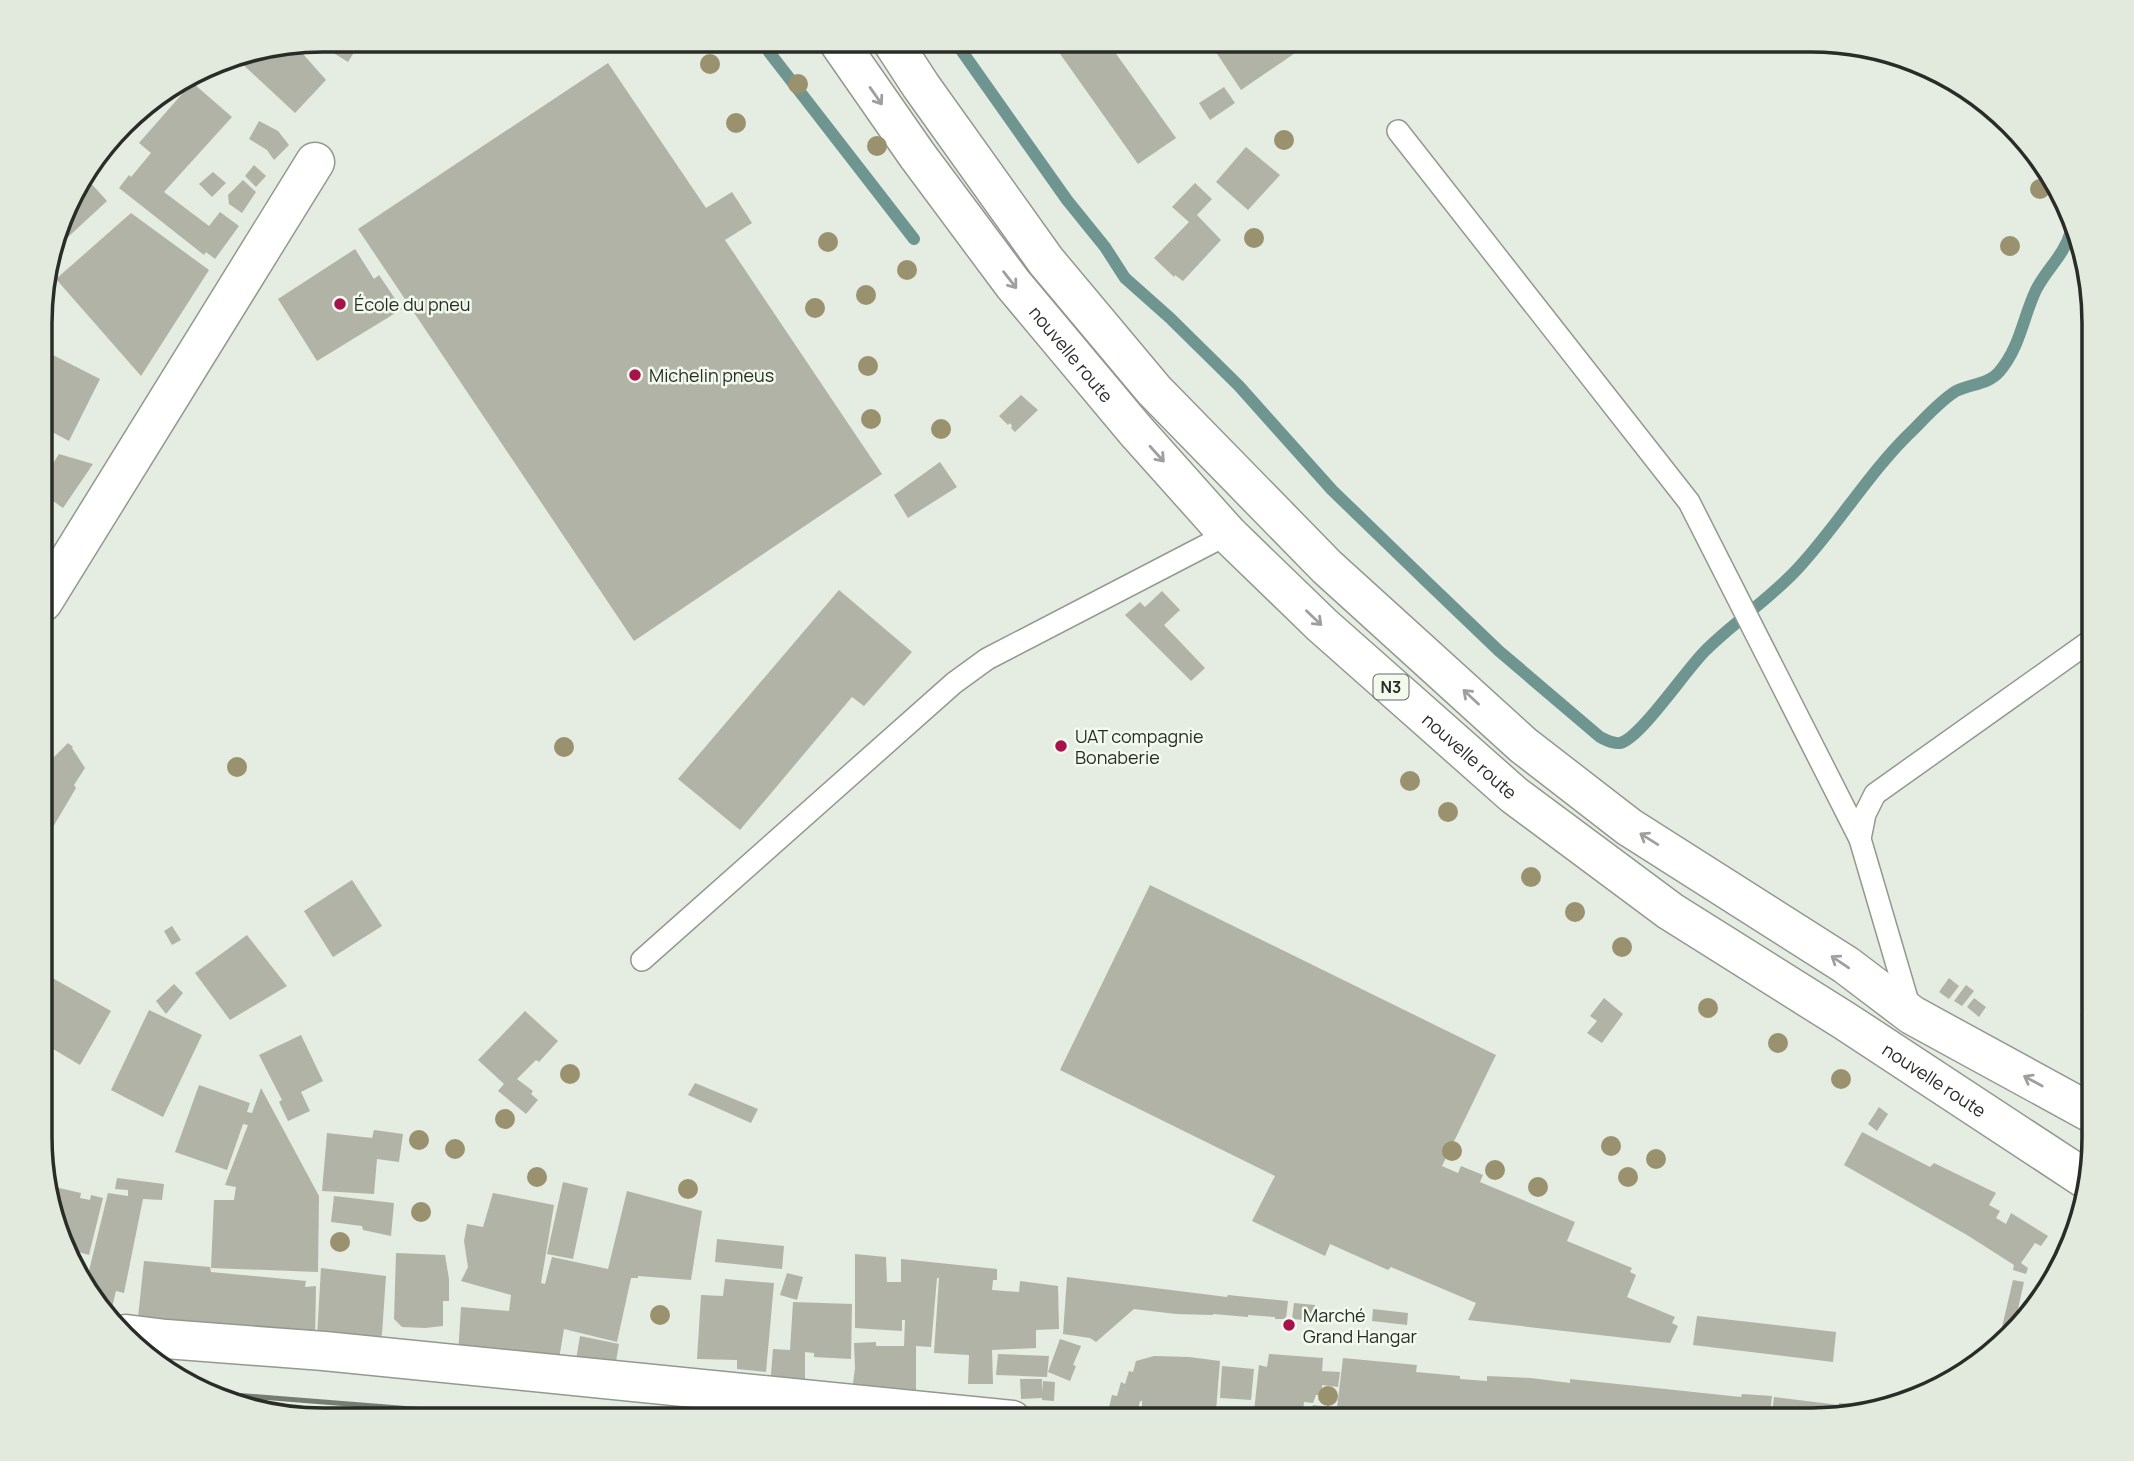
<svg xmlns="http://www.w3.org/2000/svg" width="2134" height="1461" viewBox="0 0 2134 1461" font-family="Manrope,sans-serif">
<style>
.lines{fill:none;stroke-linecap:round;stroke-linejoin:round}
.stream{stroke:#6e9590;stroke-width:12}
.building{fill:#b2b3a7}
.service-casing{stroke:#92998e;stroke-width:24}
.minor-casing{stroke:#92998e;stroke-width:41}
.trunk-casing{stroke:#92998e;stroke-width:41}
.service{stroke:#fff;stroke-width:21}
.minor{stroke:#fff;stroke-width:38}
.trunk{stroke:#fff;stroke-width:38}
.rail{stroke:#767b73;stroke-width:5}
.tree{fill:#9a916f}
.oneway{stroke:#9fa09e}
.poi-dot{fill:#a7124b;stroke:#f2faee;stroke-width:2.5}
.labels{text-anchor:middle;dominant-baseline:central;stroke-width:5;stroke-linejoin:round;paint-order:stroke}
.shield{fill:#f2faee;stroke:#656a63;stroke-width:2}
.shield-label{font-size:16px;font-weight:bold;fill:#292c27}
.poi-label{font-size:18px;fill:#292c27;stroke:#f2faee;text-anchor:start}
.street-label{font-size:18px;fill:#292c27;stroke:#f2faee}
.rim{fill:none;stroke:#292c27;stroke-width:3.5}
</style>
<rect width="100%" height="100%" fill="#e5ece1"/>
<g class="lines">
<g class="stream">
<path d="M954 40 1067 200 1105 247 1125 278 1170 318 1239 386 1332 490 1426 581 1499 651 1600 737C1606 740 1613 744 1620 743 1640 739 1687 668 1706 650 1736 620 1773 597 1801 565 1840 522 1871 470 1913 430 1926 417 1940 401 1956 391 1970 384 1989 384 1999 372 2020 348 2023 317 2036 290 2047 268 2064 256 2071 231"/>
<polyline points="769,52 914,239"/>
</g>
</g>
<g class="building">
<polygon points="324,40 362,40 348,62 316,42"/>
<polygon points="1051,41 1107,41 1176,138 1138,164"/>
<polygon points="1213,41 1291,41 1298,51 1241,90 1210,43"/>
<polygon points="296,46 326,80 295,113 236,58"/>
<polygon points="608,63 706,208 732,192 752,223 725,240 882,474 634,641 358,229"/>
<polygon points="205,68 194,84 232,117 164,192 209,226 220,212 239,226 215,259 206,252 204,255 119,188 129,175 131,177 151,153 139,143 189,86 184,82"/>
<polygon points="1224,87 1235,103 1210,120 1199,103"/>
<polygon points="259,121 278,131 289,145 274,160 267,150 249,139"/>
<polygon points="1246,147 1280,175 1248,210 1216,182"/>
<polygon points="254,165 266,176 256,187 245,176"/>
<polygon points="213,172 226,183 212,197 199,184"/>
<polygon points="88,180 107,201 54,250 70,198"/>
<polygon points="243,180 256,192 242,213 229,204 228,195"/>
<polygon points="1195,183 1212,199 1197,215 1221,240 1183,281 1175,275 1174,277 1154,258 1189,222 1172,207"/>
<polygon points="131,213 209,270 141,376 56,279"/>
<polygon points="355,249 374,279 379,275 402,309 317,361 278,299"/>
<polygon points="54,251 59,256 48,268"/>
<polygon points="43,350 100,379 69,441 43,427"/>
<polygon points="1021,395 1038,410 1015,432 1011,428 1012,426 1010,423 1008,425 999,416"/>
<polygon points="59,454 93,464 63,508 43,494 43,479"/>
<polygon points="940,462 957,487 908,518 894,495"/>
<polygon points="839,590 912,652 864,706 852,697 740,830 678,779"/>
<polygon points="1162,591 1180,610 1164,625 1205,668 1191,681 1125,615 1140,602 1145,607"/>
<polygon points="68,743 73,747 72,748 85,768 74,785 76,788 43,844 43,778 52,762 50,761"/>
<polygon points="352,880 382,926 333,957 304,911"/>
<polygon points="1150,885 1496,1055 1442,1166 1458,1173 1461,1166 1483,1175 1480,1182 1575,1222 1567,1241 1632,1268 1630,1272 1636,1275 1627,1297 1675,1317 1672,1323 1678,1326 1670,1343 1468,1320 1476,1303 1391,1267 1388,1270 1330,1244 1325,1256 1252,1221 1275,1176 1060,1070"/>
<polygon points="172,926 181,940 172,945 164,931"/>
<polygon points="247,935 287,986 230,1020 195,973"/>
<polygon points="49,976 111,1011 80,1065 43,1043 43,987"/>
<polygon points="1949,978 1959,986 1949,999 1939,992"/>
<polygon points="174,984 183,993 166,1014 156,1001"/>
<polygon points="1966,985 1974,991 1962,1006 1954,1001"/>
<polygon points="1604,998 1623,1014 1602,1043 1587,1033 1597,1021 1590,1016"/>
<polygon points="1974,998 1986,1007 1979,1017 1967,1007"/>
<polygon points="2093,998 2093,1025 2080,1016"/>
<polygon points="149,1010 202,1035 163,1117 111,1090"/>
<polygon points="525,1011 558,1041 539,1062 536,1060 517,1079 533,1091 531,1094 538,1100 526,1114 498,1091 504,1084 478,1060"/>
<polygon points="301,1035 323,1081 301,1092 310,1111 288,1121 279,1102 282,1100 259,1055"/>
<polygon points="695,1083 758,1109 751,1123 688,1095"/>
<polygon points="199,1085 250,1103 247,1112 252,1113 261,1088 319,1196 318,1272 211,1268 214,1200 234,1200 236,1187 225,1185 248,1125 243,1124 227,1170 175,1152"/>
<polygon points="1879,1107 1888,1114 1877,1131 1868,1124"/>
<polygon points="374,1130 403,1134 399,1162 377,1159 374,1194 322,1191 327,1133 372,1138"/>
<polygon points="1862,1132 1930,1167 1934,1163 1996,1193 1989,1205 2000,1211 1996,1218 2006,1224 2011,1213 2048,1236 2041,1246 2035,1243 2021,1263 2028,1268 2026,1274 2013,1270 2014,1265 1967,1235 1844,1165"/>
<polygon points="117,1178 164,1184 162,1200 143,1199 124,1293 116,1291 110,1316 85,1287 108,1193 128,1196 128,1190 115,1189"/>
<polygon points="563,1182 588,1188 573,1259 547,1254"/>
<polygon points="46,1185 81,1193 80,1198 90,1200 91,1195 103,1198 89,1255 68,1249"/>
<polygon points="627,1191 702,1211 691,1280 638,1276 638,1278 631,1278 617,1342 564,1329 558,1365 458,1355 461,1307 509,1311 511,1295 461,1281 468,1267 464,1241 467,1224 483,1227 493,1193 554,1205 541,1283 545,1284 552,1257 608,1269"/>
<polygon points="334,1196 394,1203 391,1236 363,1230 362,1226 331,1222"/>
<polygon points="717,1239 784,1246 782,1269 715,1262"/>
<polygon points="396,1253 445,1255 449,1279 449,1301 443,1301 443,1326 425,1328 402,1327 394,1319"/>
<polygon points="855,1254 886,1257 887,1282 901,1282 901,1259 997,1269 997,1280 993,1280 992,1290 1019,1292 1020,1281 1058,1286 1059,1329 1036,1330 1036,1348 992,1350 993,1384 968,1384 969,1355 934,1353 939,1278 937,1278 931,1347 916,1346 916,1393 852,1391 855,1368 854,1343 876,1342 876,1346 904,1346 905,1320 902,1320 902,1331 855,1328"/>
<polygon points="144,1261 210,1267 211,1272 306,1281 305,1287 316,1286 315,1341 137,1327"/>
<polygon points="321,1268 386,1276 382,1334 379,1344 317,1337"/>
<polygon points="787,1273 803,1277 797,1300 780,1295"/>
<polygon points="1067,1277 1227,1297 1228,1295 1288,1301 1286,1319 1275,1319 1275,1317 1248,1315 1248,1317 1213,1314 1213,1315 1176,1314 1134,1309 1096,1342 1090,1338 1063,1334"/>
<polygon points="725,1279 774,1283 766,1372 737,1369 737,1360 697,1359 701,1295 723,1296"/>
<polygon points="2013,1280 2024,1282 2014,1327 1999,1340"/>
<polygon points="793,1302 852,1304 851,1359 814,1357 814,1353 805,1352 805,1388 770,1387 773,1349 790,1350"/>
<polygon points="1294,1303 1315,1305 1314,1321 1292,1319"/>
<polygon points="1373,1309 1408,1313 1407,1325 1372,1321"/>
<polygon points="1697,1316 1836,1332 1833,1362 1693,1345"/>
<polygon points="580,1336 619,1344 614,1373 575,1366"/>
<polygon points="1060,1339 1081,1346 1073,1365 1076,1366 1070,1381 1048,1372"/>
<polygon points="998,1354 1049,1356 1047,1377 996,1375"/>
<polygon points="1269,1354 1323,1358 1322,1371 1340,1372 1338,1387 1322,1385 1322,1395 1316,1395 1313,1403 1304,1402 1302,1421 1253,1421 1259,1365 1267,1367"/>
<polygon points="1154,1356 1189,1357 1220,1361 1216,1411 1165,1407 1164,1420 1142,1420 1142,1401 1140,1401 1136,1420 1106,1420 1112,1395 1117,1396 1121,1382 1125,1384 1129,1371 1133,1372 1136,1361"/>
<polygon points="1343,1358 1417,1365 1416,1372 1460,1376 1460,1379 1487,1381 1487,1376 1531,1378 1570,1383 1570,1379 1741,1397 1742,1394 1772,1396 1769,1421 1310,1421 1313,1405 1337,1408"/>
<polygon points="1222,1366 1254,1369 1251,1400 1220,1398"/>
<polygon points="1020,1379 1042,1379 1042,1393 1043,1381 1055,1382 1054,1401 1042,1400 1042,1398 1021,1399"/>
<polygon points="1774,1397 1839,1405 1839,1403 1870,1406 1871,1402 1882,1404 1811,1421 1771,1421"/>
</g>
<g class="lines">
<defs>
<g id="service">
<polyline points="1398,131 1689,502 1860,839"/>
<polyline points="642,960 954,683 987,659 1228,534"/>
<polyline points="1910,1009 1860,839 1865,814 1875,794 2093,639"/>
</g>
<g id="minor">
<polyline points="43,602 315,162"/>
<polyline points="126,1334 166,1339 324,1351 1012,1420"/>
</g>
<g id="trunk">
<path id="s1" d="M837 40 917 155 1013 284 1136 431 1228 534 1322 625 1514 795 1670 911 1845 1021 2087 1180"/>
<polyline points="891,40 921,86 1046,261 1154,390 1327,567 1523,745 1629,827 1846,965 1912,1015 2093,1114"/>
</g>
</defs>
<use href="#service" class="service-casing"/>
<use href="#minor" class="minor-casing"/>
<use href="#trunk" class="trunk-casing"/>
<use href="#service" class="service"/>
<use href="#minor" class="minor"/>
<use href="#trunk" class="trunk"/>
<polyline class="rail" points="209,1393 551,1420"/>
</g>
<g class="tree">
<circle cx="710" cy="64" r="10"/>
<circle cx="798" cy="84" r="10"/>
<circle cx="736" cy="123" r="10"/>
<circle cx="1284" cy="140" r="10"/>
<circle cx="877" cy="146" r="10"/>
<circle cx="2040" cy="189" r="10"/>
<circle cx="1254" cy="238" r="10"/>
<circle cx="828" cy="242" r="10"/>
<circle cx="2010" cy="246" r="10"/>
<circle cx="907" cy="270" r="10"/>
<circle cx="866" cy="295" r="10"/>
<circle cx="815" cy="308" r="10"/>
<circle cx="868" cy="366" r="10"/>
<circle cx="871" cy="419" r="10"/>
<circle cx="941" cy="429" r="10"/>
<circle cx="564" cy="747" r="10"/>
<circle cx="237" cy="767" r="10"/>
<circle cx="1410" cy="781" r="10"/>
<circle cx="1448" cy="812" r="10"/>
<circle cx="1531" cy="877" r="10"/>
<circle cx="1575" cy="912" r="10"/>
<circle cx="1622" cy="947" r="10"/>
<circle cx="1708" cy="1008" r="10"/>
<circle cx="1778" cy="1043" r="10"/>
<circle cx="570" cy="1074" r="10"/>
<circle cx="1841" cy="1079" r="10"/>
<circle cx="505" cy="1119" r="10"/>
<circle cx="419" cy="1140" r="10"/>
<circle cx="1611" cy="1146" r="10"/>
<circle cx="455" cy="1149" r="10"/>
<circle cx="1452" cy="1151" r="10"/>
<circle cx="1656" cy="1159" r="10"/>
<circle cx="1495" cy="1170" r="10"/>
<circle cx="537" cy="1177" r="10"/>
<circle cx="1628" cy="1177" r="10"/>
<circle cx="1538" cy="1187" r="10"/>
<circle cx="688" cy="1189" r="10"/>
<circle cx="421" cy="1212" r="10"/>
<circle cx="340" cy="1242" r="10"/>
<circle cx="660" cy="1315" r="10"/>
<circle cx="1328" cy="1396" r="10"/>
</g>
<defs><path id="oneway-shaft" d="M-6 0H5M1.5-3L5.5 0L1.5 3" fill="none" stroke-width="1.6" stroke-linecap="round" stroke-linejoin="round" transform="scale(1.75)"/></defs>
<g class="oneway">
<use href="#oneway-shaft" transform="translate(876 96) rotate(55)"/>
<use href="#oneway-shaft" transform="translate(1010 280) rotate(52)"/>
<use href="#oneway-shaft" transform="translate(1157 454) rotate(48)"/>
<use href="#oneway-shaft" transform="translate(1314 618) rotate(44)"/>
<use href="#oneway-shaft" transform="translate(1471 697) rotate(-137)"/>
<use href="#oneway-shaft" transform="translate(1649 839) rotate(-148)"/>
<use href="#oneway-shaft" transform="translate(1840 962) rotate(-146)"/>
<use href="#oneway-shaft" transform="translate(2033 1081) rotate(-151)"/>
</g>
<g class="poi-dot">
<circle cx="340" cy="304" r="7"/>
<circle cx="635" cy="375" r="7"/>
<circle cx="1061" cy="746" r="7"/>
<circle cx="1289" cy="1325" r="7"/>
</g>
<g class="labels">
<rect class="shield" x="1373.5" y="674.5" width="35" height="25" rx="5"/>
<g class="shield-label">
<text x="1391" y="687">N3</text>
</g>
<g class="poi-label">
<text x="354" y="304">École du pneu</text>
<text x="649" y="375">Michelin pneus</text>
<text x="1075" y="736">UAT compagnie<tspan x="1075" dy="21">Bonaberie</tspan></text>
<text x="1303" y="1315">Marché<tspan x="1303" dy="21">Grand Hangar</tspan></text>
</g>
<g class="street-label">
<text stroke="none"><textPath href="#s1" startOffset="392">nouvelle route</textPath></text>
<text stroke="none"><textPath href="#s1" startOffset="959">nouvelle route</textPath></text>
<text stroke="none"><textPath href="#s1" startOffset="1526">nouvelle route</textPath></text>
</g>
</g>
<path d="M0 0H2134V1461H0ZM323 52H1811A271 271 0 0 1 2082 323V1137A271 271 0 0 1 1811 1408H323A271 271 0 0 1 52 1137V323A271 271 0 0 1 323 52Z" fill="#e2eade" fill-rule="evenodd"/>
<path class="rim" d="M323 52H1811A271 271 0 0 1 2082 323V1137A271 271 0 0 1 1811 1408H323A271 271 0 0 1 52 1137V323A271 271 0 0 1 323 52Z"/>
</svg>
